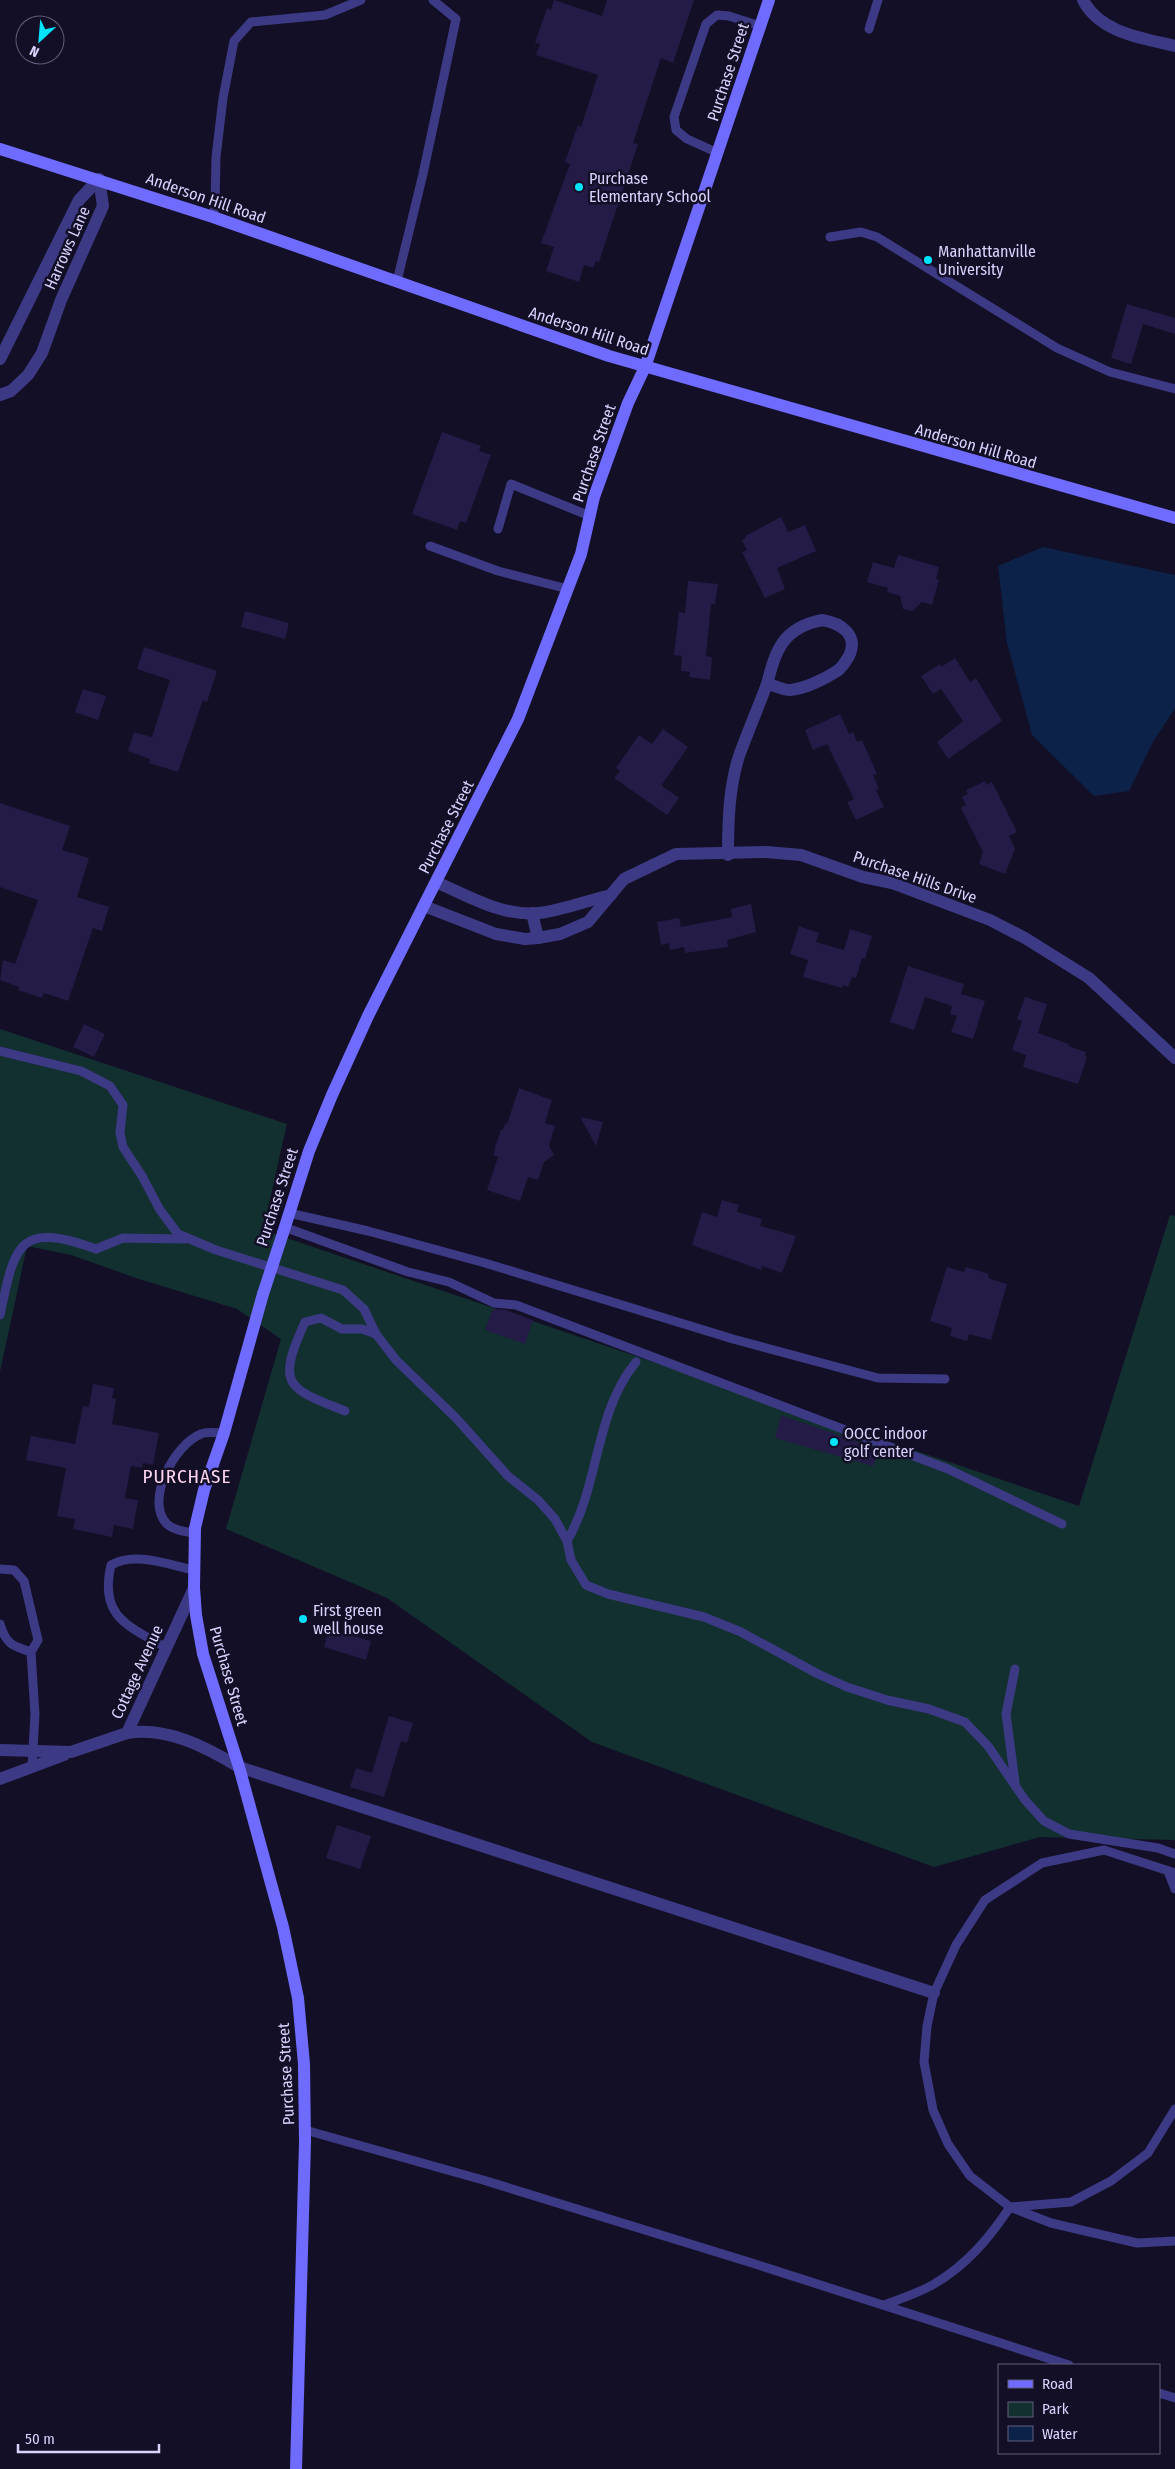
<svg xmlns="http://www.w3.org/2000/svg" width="1175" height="2469" viewBox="0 0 1175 2469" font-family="'Fira Sans Condensed',sans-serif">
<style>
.green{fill:#12302f}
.water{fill:#0c2248}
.building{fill:#241b47}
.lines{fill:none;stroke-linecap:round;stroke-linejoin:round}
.service{stroke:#3d3a85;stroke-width:9}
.minor{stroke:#3d3a85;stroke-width:12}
.secondary{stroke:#6f6bff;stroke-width:12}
.secondary-bridge{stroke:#6f6bff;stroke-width:12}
.poi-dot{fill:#00e5ff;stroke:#130f26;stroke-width:2}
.labels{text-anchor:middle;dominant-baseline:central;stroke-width:5;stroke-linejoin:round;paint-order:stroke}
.street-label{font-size:16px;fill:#d9d4ff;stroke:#130f26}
.poi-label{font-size:16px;fill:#d9d4ff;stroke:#130f26;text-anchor:start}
.quarter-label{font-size:19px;letter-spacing:1px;fill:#ffd6f0;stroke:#130f26}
</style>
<rect width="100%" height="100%" fill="#130f26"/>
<polygon class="green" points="0,1029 287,1124 263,1230 1079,1506 1170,1215 1175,1216 1175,1840 1040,1837 934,1867 592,1742 387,1598 226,1529 281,1339 237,1309 136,1278 71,1255 27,1246 0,1372"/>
<polygon class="water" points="1043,547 1175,575 1175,708 1153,742 1129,791 1094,796 1032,735 1007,643 998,566"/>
<g class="building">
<polygon points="554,0 602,16 607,0 694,0 673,63 661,58 633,143 638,144 599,262 596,261 593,268 584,265 579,282 546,271 554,247 541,243 570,164 565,162 578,125 581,127 598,75 536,55 540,44 535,43 547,8 551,10"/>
<polygon points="1127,304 1175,318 1175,334 1143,324 1131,364 1111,358"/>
<polygon points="442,432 481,446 479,451 491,455 466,523 460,521 457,530 412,514"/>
<polygon points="781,517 788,532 805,525 816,551 777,568 785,589 765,598 742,552 747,550 742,540 746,538 745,536"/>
<polygon points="898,555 939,567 936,579 939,580 932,605 922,602 912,611 903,609 900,596 887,592 888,588 867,582 873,562 894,568"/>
<polygon points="688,581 718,584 715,604 711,604 706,656 712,657 710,680 689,677 690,672 681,671 682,656 674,655 679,612 685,613"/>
<polygon points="245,611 289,623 285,639 241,627"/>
<polygon points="144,647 217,671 207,702 203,700 178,772 149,763 150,759 128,751 134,732 152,737 170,680 137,669"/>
<polygon points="955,658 970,682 976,678 1002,721 948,759 937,742 963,721 941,689 933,694 921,676 940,664 941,667"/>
<polygon points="83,689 106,696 98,720 75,712"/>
<polygon points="840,714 849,734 853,732 857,742 862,740 877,774 873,775 879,789 876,790 884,807 856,820 847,802 854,799 827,744 813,750 805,730"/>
<polygon points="663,729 688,747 663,783 662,786 679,798 667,815 614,778 620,771 616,768 639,735 652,744"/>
<polygon points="985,781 986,785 992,782 1017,832 1009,836 1015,849 1005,874 979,864 983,852 961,808 966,805 962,797 968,794 966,790"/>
<polygon points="0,803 70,826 62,850 89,858 77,897 109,907 102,931 93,928 68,1001 44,993 42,998 18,990 19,987 0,980 3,960 15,964 38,900 0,887"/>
<polygon points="751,904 756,932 727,940 728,947 685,953 684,947 670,950 669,943 661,945 657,922 679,918 681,927 732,917 731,909"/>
<polygon points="799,926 819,933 816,942 844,950 850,929 872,936 865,959 862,958 856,978 852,977 848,987 843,985 842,988 803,977 808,960 790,954"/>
<polygon points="908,966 964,984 961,994 985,1001 973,1039 951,1032 957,1016 950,1014 952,1006 925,997 914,1030 890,1022"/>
<polygon points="1025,997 1047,1004 1038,1033 1069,1044 1068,1046 1086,1052 1085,1056 1087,1057 1078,1084 1023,1067 1026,1055 1012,1050 1022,1021 1017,1019"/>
<polygon points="84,1024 105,1034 94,1057 73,1047"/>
<polygon points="519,1088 552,1100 545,1123 555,1126 549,1146 554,1155 544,1162 538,1180 528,1177 520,1201 487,1190 498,1157 494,1156 495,1147 501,1130 503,1130 505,1123 507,1124"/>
<polygon points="580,1117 603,1122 596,1146"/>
<polygon points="722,1200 739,1205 737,1212 762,1219 760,1226 796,1236 782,1273 762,1266 761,1270 692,1245 702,1212 717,1217"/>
<polygon points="947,1267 964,1272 966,1267 989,1274 988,1278 1007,1284 991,1340 969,1334 967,1341 950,1336 952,1328 930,1321"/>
<polygon points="493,1309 506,1310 533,1320 525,1344 485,1330"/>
<polygon points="93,1384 114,1388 112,1398 116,1399 112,1424 159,1433 153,1465 143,1463 142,1468 131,1466 125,1498 138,1500 133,1529 114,1525 112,1537 73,1529 75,1519 57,1516 66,1468 26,1460 31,1436 75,1444 83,1406 89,1407"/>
<polygon points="781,1415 878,1449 873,1466 775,1438"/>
<polygon points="336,1631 371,1641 366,1660 324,1647 328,1632 335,1634"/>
<polygon points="389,1716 413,1723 407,1743 401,1741 384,1797 350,1787 356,1768 372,1773"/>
<polygon points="337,1825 371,1836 360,1869 326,1858"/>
</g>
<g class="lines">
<g class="service">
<polyline points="869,29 878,0"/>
<polyline points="718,153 687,139 676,130 674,117 706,24 717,15 729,16 760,26"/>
<polyline points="213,217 215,206 216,157 223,98 234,41 251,22 325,15 361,0"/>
<polyline points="830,237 861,232 877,237 1057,348 1110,372 1175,389"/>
<polyline points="397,281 423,174 456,19 433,0"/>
<polyline points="498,529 511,484 590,516"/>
<polyline points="430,546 498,571 568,589"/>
<polyline points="0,1051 81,1071 110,1086 123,1105 120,1133 123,1147 142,1176 160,1210 178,1234 216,1250 343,1290 364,1309 376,1334"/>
<polyline points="289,1213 368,1231 485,1263 733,1339 878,1378 945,1379"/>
<polyline points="284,1227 408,1272 449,1282 494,1303 516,1305 948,1469 1062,1524"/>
<path d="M0 1315C15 1244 18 1221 96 1249L123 1238 184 1239"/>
<path d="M345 1411C285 1388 277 1384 305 1322L321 1318 342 1329H362L376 1334 396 1360 456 1418 508 1476 538 1500 555 1519 567 1541 571 1560 586 1585 608 1594 704 1617 741 1632 818 1674 847 1687 887 1700 929 1709 965 1722 988 1746 1025 1800 1044 1821 1069 1834 1158 1848 1175 1854"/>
<path d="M195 1533C186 1532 172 1530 166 1523 145 1499 175 1444 201 1434 207 1431 217 1433 224 1433"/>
<path d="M567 1541C600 1485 594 1413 636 1362"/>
<polyline points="0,1569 14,1570 24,1581 38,1640 31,1652 35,1714 32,1766"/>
<path d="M0 1624C6 1644 12 1646 31 1652"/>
<path d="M167 1648C127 1626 99 1616 111 1565 135 1551 169 1565 194 1570"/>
<polyline points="1015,1782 1006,1714 1015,1669"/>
<polyline points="1168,1871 1175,1889"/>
<polyline points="1175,1873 1104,1850 1042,1863 985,1900 956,1945 934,1993 927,2026 924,2062 933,2110 948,2144 970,2176 1010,2207 1051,2223 1137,2243 1175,2241"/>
<polyline points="305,2130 483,2180 752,2263 1069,2365"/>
<path d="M884 2305C900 2299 919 2293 934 2284 967 2265 990 2237 1010 2207L1071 2202 1111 2181 1148 2153 1175 2109"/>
<polyline points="1159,2393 1175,2398"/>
</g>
<g class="minor">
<path d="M1083 0C1100 33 1142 38 1175 46"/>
<polyline points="0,359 79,200 99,179"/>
<polyline points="0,395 11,391 28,375 42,353 61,300 103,206 99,179"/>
<path d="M822 620C841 623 859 635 849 656 846 661 842 668 837 671 825 679 804 689 790 690 783 690 774 685 767 684 776 649 783 628 822 620Z"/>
<path d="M728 855C728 822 729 787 739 756 748 731 758 708 767 684"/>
<path d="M436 882C468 896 503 917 539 913 560 911 589 900 611 895"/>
<polyline points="424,906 496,934 525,939 538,938 560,934 588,922 624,879 676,854 766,852 801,855 863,877 892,883 990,920 1025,938 1089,978 1175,1058"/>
<polyline points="532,913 538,938"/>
<path d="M127 1733C166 1726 206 1747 239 1767L934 1993"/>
<polyline points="0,1750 71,1752 127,1733 194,1588"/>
<polyline points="0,1779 64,1755"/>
</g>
<g class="secondary">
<polyline points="0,149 213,217 609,356 1175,518"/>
<polyline points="283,1233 309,1151 332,1095 368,1016 518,719 581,554 594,497 628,403 645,367 769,0"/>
<polyline points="263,1294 224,1433 204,1490 195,1528 194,1588 196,1615 203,1654 239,1767 283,1927 298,1998 304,2064 305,2142 296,2469"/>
</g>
<polyline class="secondary-bridge" points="263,1294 283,1233"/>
</g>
<g class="poi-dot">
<circle cx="579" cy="187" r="5"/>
<circle cx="928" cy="260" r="5"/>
<circle cx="834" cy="1442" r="5"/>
<circle cx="303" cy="1619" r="5"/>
</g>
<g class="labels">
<g class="street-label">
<text transform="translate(728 72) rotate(-72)">Purchase Street</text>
<text transform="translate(206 198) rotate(19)">Anderson Hill Road</text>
<text transform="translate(67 248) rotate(-66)">Harrows Lane</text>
<text transform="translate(589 331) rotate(18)">Anderson Hill Road</text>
<text transform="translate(976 446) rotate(16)">Anderson Hill Road</text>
<text transform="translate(594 453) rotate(-71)">Purchase Street</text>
<text transform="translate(446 827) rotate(-63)">Purchase Street</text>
<text transform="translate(915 877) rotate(19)">Purchase Hills Drive</text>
<text transform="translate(277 1197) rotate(-72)">Purchase Street</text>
<text transform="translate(137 1672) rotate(-65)">Cottage Avenue</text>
<text transform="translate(229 1676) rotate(74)">Purchase Street</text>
<text transform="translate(286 2074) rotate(-93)">Purchase Street</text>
</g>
<g class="poi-label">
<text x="589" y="178">Purchase<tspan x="589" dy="18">Elementary School</tspan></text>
<text x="938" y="251">Manhattanville<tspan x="938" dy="18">University</tspan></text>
<text x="844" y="1433">OOCC indoor<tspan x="844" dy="18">golf center</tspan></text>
<text x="313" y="1610">First green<tspan x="313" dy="18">well house</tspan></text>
</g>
<g class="quarter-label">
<text x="187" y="1476">PURCHASE</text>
</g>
</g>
<rect x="998" y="2364" width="162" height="90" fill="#130f26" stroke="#625e7d"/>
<rect x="1008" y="2380" width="25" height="8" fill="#6f6bff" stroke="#625e7d"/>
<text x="1042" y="2389" font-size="15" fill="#d9d4ff">Road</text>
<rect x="1008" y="2402" width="25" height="15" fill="#12302f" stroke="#625e7d"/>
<text x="1042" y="2414" font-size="15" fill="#d9d4ff">Park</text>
<rect x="1008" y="2426" width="25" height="15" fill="#0c2248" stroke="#625e7d"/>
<text x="1042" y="2439" font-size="15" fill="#d9d4ff">Water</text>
<g transform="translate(40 40) rotate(206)"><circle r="24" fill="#130f26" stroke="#625e7d"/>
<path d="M0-4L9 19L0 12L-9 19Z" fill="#00e5ff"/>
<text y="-8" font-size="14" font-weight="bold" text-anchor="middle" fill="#d9d4ff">N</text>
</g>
<path d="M18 2444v8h141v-8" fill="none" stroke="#d9d4ff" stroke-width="2.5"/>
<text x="25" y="2444" font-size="15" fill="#d9d4ff" stroke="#130f26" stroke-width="4" paint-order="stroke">50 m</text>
</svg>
